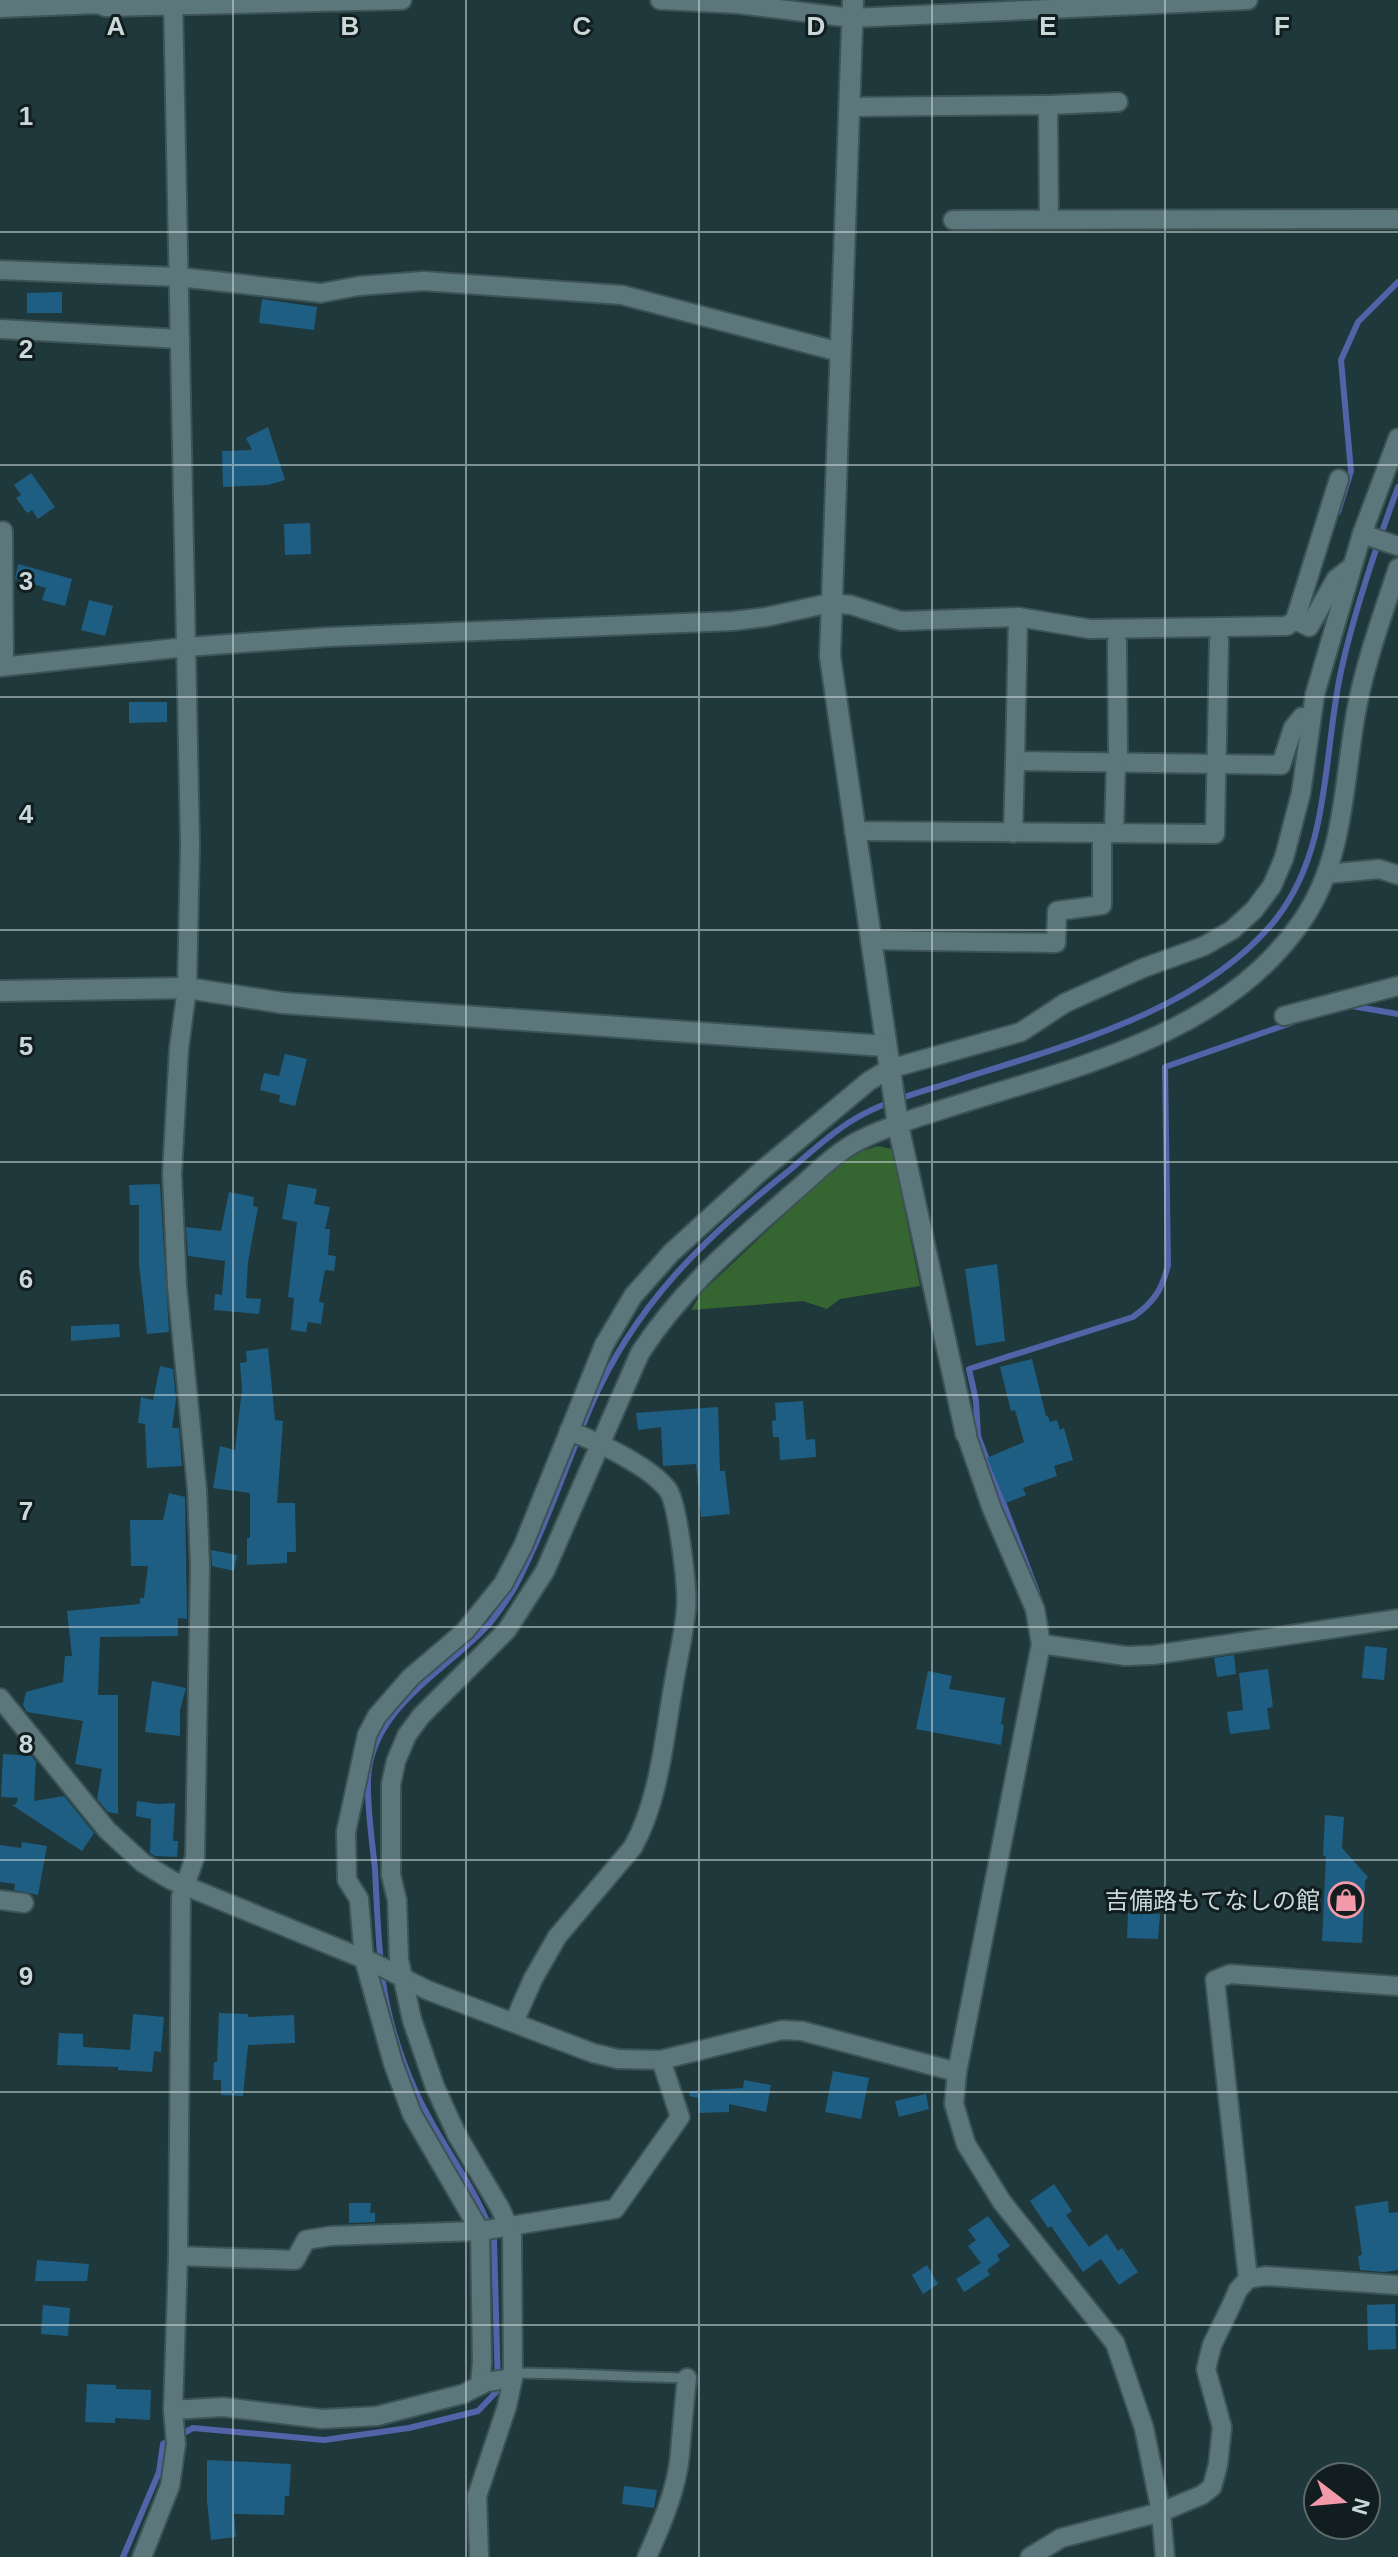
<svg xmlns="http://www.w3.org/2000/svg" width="1398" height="2557" viewBox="0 0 1398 2557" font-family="Helvetica,'Noto Sans JP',sans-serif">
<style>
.green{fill:#356631}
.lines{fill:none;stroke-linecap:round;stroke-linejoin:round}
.stream{stroke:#5264a7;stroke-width:6}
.building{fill:#1f5e83}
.lane-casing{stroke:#3d5356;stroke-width:13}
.street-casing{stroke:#3d5356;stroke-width:22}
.secondary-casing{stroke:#3d5356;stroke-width:24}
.lane{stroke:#5c777b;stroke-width:9}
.street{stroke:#5c777b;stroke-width:18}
.secondary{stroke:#5c777b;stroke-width:20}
.grid{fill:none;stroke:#cad8da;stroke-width:2;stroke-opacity:0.55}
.labels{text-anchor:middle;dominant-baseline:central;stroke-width:6;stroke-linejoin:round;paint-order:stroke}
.poi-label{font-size:24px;fill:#cad8da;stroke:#121d1f;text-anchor:end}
.grid-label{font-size:26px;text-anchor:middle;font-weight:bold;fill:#cad8da;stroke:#121d1f;stroke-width:6;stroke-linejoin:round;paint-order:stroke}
</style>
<rect width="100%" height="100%" fill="#1f383b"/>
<polygon class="green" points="878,1146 892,1149 920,1286 840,1299 827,1309 803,1301 691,1310 702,1292 832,1170 862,1151"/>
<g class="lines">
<g class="stream">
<polyline points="1338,512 1351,471 1341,360 1358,322 1398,282"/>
<polyline points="1352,1006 1398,1014"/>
<path d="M1037 1592 978 1436 976 1401 969 1369 1133 1317C1154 1302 1162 1290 1168 1265L1165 1067 1291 1023"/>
<path d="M123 2557 159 2472 163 2444 193 2428 324 2440 409 2428 478 2411 498 2390 494 2240C478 2188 437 2141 415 2090 400 2056 388 2019 383 1982 378 1945 377 1907 375 1869 372 1840 367 1808 368 1779 371 1707 448 1670 490 1623 497 1614 504 1604 510 1595 520 1580 527 1562 535 1545 555 1500 571 1454 590 1408 634 1305 704 1238 791 1169 811 1152 831 1133 853 1120 885 1100 923 1092 958 1080 1066 1045 1202 1011 1276 919 1331 849 1323 754 1341 671 1355 608 1376 547 1398 487"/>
</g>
</g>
<g class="building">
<polygon points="62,292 62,313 27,313 27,293"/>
<polygon points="262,299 317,307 314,330 259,323"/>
<polygon points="268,427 285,480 268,485 223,487 222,451 252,450 246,438"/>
<polygon points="31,473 55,507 38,519 32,510 27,513 16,498 21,495 14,485"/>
<polygon points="310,523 311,554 285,555 284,524"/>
<polygon points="18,564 72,579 65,606 42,600 46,588 15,579"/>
<polygon points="89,600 113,606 105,636 81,630"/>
<polygon points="129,702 167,702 167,722 129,723"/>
<polygon points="285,1054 307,1059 295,1106 279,1102 280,1095 260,1090 264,1073 279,1076"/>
<polygon points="160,1184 169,1332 147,1334 139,1264 139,1205 130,1205 129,1185"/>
<polygon points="288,1184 317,1189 314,1204 330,1207 325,1229 330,1229 328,1255 336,1256 334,1271 325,1270 319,1302 324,1303 321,1324 308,1322 306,1332 291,1330 294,1298 288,1297 297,1222 282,1219"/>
<polygon points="229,1192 254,1197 253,1206 258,1207 248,1262 246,1298 261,1299 259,1314 214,1310 215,1294 222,1295 225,1261 188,1256 186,1227 221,1231"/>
<polygon points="997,1264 1005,1341 976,1346 965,1269"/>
<polygon points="119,1324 120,1337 71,1341 71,1326"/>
<polygon points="268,1348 275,1420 283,1421 277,1503 295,1503 296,1552 287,1552 287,1563 247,1565 247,1538 250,1538 250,1493 213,1488 220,1446 235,1450 242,1389 240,1363 247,1362 246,1351"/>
<polygon points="1032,1359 1046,1416 1048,1416 1050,1422 1057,1420 1060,1430 1064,1428 1073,1460 1054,1466 1057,1476 1023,1488 1026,1495 1006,1503 987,1458 1024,1442 1015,1410 1011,1411 1000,1367"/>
<polygon points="160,1366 173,1369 176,1399 172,1428 179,1428 182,1466 147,1468 145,1424 138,1423 141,1397 153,1400"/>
<polygon points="803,1401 806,1440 815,1439 816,1457 780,1460 779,1437 773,1437 772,1421 776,1420 775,1403"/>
<polygon points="718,1407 720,1471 725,1471 730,1514 701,1517 696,1464 663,1466 661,1427 638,1430 636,1413"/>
<polygon points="169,1493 185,1497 187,1619 178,1618 178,1636 100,1637 98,1695 118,1695 118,1814 108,1812 97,1799 102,1769 75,1764 83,1721 27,1712 23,1705 26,1692 63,1682 65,1656 72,1656 67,1611 140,1604 140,1598 144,1598 148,1566 131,1566 130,1520 163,1520"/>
<polygon points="211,1550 237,1555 234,1571 212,1566"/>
<polygon points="1365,1646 1387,1648 1384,1680 1362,1678"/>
<polygon points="1234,1655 1236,1674 1217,1677 1214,1658"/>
<polygon points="1268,1669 1273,1707 1267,1708 1270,1729 1230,1734 1227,1712 1243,1710 1239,1673"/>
<polygon points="928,1671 952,1676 949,1689 1005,1698 1001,1724 1004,1725 1001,1745 916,1729"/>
<polygon points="152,1681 186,1688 180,1710 180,1736 145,1732"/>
<polygon points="3,1754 32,1756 36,1762 34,1801 64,1796 94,1833 82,1851 12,1805 16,1804 18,1798 1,1797"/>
<polygon points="137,1801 158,1804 175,1803 173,1841 178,1841 177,1857 155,1856 150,1853 151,1819 136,1816"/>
<polygon points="1325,1815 1344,1817 1342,1848 1368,1877 1365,1881 1362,1943 1322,1941 1326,1856 1323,1856"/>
<polygon points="22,1842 47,1846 38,1895 14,1890 15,1884 0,1882 0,1845 21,1848"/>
<polygon points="1128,1913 1160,1914 1158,1939 1127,1938"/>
<polygon points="219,2013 248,2014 248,2017 294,2015 295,2043 248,2045 243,2096 221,2095 221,2080 213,2080 214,2062 217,2062"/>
<polygon points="133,2014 164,2017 161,2052 154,2051 152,2072 118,2070 118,2067 57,2065 59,2033 83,2034 83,2047 130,2050"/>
<polygon points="833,2071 869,2078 861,2119 825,2112"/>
<polygon points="744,2080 771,2085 766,2112 729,2104 729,2112 699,2113 698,2098 689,2096 690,2091 743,2088"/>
<polygon points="926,2094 929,2109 899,2117 895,2101"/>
<polygon points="1054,2184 1072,2211 1066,2215 1089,2247 1107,2234 1118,2251 1122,2248 1138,2272 1119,2285 1101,2259 1083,2272 1051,2226 1048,2228 1030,2201"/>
<polygon points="1388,2201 1389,2213 1398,2212 1398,2270 1384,2272 1360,2270 1358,2256 1362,2255 1355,2206"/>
<polygon points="349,2203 371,2203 370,2213 375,2213 375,2222 349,2223"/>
<polygon points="988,2216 1010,2246 997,2255 1000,2260 987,2270 990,2275 964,2292 956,2279 981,2263 968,2246 976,2240 968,2230"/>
<polygon points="37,2260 89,2264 87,2281 35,2281"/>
<polygon points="927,2265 938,2284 923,2294 912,2275"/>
<polygon points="1395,2304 1396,2349 1368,2350 1367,2305"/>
<polygon points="43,2305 70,2308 68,2336 41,2334"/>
<polygon points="87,2384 116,2385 116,2389 151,2390 150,2420 115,2418 115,2423 85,2422"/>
<polygon points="207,2460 291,2464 289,2496 285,2496 284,2515 234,2514 236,2537 211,2540 207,2501"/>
<polygon points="624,2486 657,2490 654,2508 622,2504"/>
</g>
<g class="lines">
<defs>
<path id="lane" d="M513 2373C572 2373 629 2377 687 2378"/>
<g id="street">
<polyline points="660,0 738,4 852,18 1248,0"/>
<polyline points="0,8 98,4 106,7 402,0"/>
<polyline points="1048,105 1118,102"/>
<polyline points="849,107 1048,105 1049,219"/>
<polyline points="953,220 1398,219"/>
<polyline points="0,270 179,277 321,293 359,286 423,281 622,295 840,352"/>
<polyline points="0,329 180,339"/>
<polyline points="3,531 4,666"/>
<polyline points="1362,534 1398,546"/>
<polyline points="1018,617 1015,761 1281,765 1293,728 1302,717 1311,717"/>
<polyline points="1295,620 1339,479"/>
<polyline points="1117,642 1118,762"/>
<polyline points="0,667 186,647 328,637 733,621 766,617 830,603 851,605 901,621 1018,617 1090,629 1287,626 1295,620 1309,627 1336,579 1350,568"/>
<polyline points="854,831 1215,834 1219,640"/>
<polyline points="1013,833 1015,761"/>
<polyline points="1114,833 1116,762"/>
<polyline points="1326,874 1379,869 1398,875"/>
<polyline points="870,940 1056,943 1057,911 1102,905 1102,834"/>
<polyline points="1284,1016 1398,986"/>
<polyline points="966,1434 992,1509 1035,1609 1041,1644 957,2072 954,2104 966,2144 1002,2202 1115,2343 1144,2428 1161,2512 1165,2557"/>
<polyline points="1041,1644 1126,1656 1153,1655 1398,1619"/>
<polyline points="0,1698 107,1830 143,1863 171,1880 374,1963 427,1990 593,2053 618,2059 661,2060 782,2030 802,2031 957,2072"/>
<polyline points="0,1900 24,1903"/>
<path d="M514 2022 533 1979 557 1937 633 1847C659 1800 664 1740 673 1688 677 1662 684 1635 686 1609 688 1590 678 1504 668 1490 650 1466 596 1441 569 1431"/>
<polyline points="178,2256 295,2260 306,2240 330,2236 480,2231 615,2209 680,2117 661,2060"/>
<polyline points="1248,2279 1215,1980 1230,1974 1398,1986"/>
<polyline points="480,2385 482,2362 480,2231 412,2114 393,2063 364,1959 359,1899 347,1880 346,1832 367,1735 377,1716 411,1677 465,1631 503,1584 523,1546 604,1345 633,1296 671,1253 761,1171 869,1081 889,1069 1021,1032 1065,1003 1143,968 1204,946 1232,930 1254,910 1272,886 1284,858 1301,793 1315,694 1362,534 1398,438"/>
<polyline points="173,2410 223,2407 322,2419 377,2416 463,2394 487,2382 513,2378"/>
<polyline points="142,2557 170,2486 176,2444 173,2410 178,2256 181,1897 195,1857 200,1566 197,1490 177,1286 172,1174 179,1048 187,988 190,845 173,0"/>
<path d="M479 2557 477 2496 507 2406 513 2378 512 2235 500 2208 457 2135 435 2087 412 2020 399 1960 397 1900 391 1875V1784L396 1761 407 1735 421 1716 507 1630 545 1571 640 1353C683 1287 736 1243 794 1192 815 1174 836 1152 860 1140 893 1124 928 1114 963 1103 1084 1065 1226 1032 1302 921 1346 857 1343 780 1357 707 1366 660 1383 614 1398 568"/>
<path d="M647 2557C661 2526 677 2489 680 2454 682 2429 684 2404 687 2378"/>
<polyline points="1030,2557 1061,2538 1161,2512 1202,2495 1212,2487 1218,2465 1222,2427 1206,2369 1212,2345 1231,2306 1238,2290 1248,2279 1265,2276 1398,2285"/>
</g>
<g id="secondary">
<polyline points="853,0 830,656 898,1125 966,1434"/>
<polyline points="0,991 187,988 283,1003 885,1046"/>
</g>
</defs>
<use href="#lane" class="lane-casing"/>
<use href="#street" class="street-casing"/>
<use href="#secondary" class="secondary-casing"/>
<use href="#lane" class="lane"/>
<use href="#street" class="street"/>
<use href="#secondary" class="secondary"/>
</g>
<path class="grid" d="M233 0V2557M466 0V2557M699 0V2557M932 0V2557M1165 0V2557M0 232H1398M0 465H1398M0 697H1398M0 930H1398M0 1162H1398M0 1395H1398M0 1627H1398M0 1860H1398M0 2092H1398M0 2325H1398"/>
<defs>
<symbol id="shop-ring" viewBox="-11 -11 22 22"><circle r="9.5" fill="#121d1f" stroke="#f39aaa" stroke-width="1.5"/><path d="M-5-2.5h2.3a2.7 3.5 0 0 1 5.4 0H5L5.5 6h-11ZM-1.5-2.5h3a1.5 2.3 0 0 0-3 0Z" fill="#f39aaa"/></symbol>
</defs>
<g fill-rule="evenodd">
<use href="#shop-ring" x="1326" y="1880" width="40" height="40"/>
</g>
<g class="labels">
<g class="poi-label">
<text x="1320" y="1900">吉備路もてなしの館</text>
</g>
</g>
<g class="grid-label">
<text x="116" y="35">A</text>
<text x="350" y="35">B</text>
<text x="582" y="35">C</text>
<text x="816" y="35">D</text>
<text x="1048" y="35">E</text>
<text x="1282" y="35">F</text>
<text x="26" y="125">1</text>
<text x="26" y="358">2</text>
<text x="26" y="590">3</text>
<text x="26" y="823">4</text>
<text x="26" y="1055">5</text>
<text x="26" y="1288">6</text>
<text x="26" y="1520">7</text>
<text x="26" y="1753">8</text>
<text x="26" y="1985">9</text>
</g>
<g transform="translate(1342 2501) rotate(106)"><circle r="38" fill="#121d1f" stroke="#5c686a" stroke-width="2"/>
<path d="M0-6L14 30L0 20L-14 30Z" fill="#f39aaa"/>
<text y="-12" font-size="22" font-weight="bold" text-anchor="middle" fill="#cad8da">N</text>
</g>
</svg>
